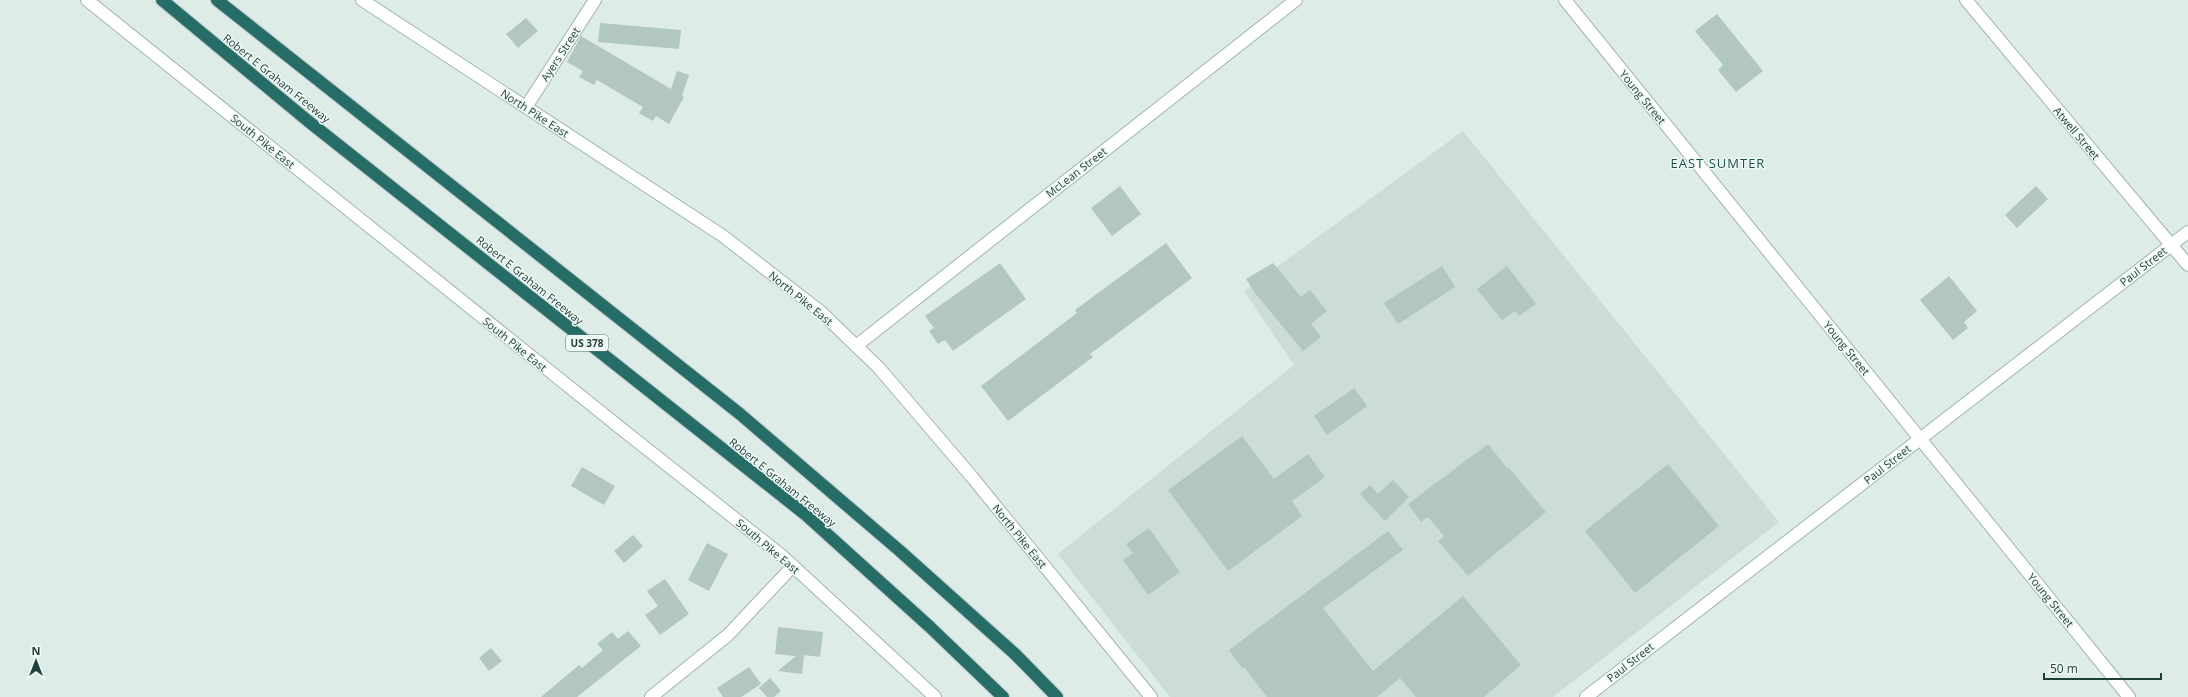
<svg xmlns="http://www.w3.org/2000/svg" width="2188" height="697" viewBox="0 0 2188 697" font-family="'Open Sans',sans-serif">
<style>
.built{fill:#ccdcd7}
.building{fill:#b3c7c1}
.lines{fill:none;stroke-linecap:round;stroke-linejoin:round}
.minor-casing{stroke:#a1b4b0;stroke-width:14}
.highway-casing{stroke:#c0c9c8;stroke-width:14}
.minor{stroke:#fff;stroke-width:12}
.highway{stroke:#266d68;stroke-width:12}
.labels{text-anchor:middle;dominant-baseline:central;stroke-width:3;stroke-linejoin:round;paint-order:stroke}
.shield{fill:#eff8f5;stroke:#5d7671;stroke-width:1}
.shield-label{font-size:10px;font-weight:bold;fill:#1e3e39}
.street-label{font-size:11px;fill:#1e3e39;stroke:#eff8f5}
.quarter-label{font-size:13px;letter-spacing:1px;fill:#17524b;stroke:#eff8f5}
</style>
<rect width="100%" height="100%" fill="#deece8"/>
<polygon class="built" points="1463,131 1779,522 1553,697 1170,697 1058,554 1294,365 1244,291"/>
<g class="building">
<polygon points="1717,14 1763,71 1736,92 1718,70 1723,65 1695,31"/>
<polygon points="526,18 538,31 518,48 506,34"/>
<polygon points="600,23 681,30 679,49 598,42"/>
<polygon points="581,36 671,89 677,71 689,75 682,96 684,97 669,124 656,116 653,121 639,113 643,107 597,80 594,85 579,77 583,71 567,62"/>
<polygon points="1120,186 1141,214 1112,236 1091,208"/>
<polygon points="2036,186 2048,199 2017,228 2005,215"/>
<polygon points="1166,243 1192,278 1090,354 1093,357 1008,421 981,386 1077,313 1075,310"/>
<polygon points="1000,263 1026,299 953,351 945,340 938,344 929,331 934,328 925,316"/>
<polygon points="1273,263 1301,297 1310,290 1327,311 1311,324 1321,337 1303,351 1255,293 1246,279"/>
<polygon points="1442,266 1455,287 1398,324 1384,303"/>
<polygon points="1507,266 1536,304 1519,316 1515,311 1502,320 1477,289"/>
<polygon points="1949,276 1977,311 1964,322 1968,328 1953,340 1920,300"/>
<polygon points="1354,388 1367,406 1327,435 1314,416"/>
<polygon points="1242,436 1274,479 1308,454 1325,477 1292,501 1302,516 1228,571 1168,490"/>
<polygon points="1488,444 1508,469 1509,468 1546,512 1468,576 1438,541 1444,536 1428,517 1421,522 1408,504"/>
<polygon points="1668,464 1719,526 1635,593 1585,531"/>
<polygon points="582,467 615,486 604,505 571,486"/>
<polygon points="1393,480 1409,497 1385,521 1360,494 1370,485 1378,494"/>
<polygon points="1149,528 1180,572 1148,595 1123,560 1133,553 1126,544"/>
<polygon points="1388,531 1403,550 1323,608 1373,671 1463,596 1521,665 1484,697 1416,697 1400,678 1377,697 1267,697 1244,667 1242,668 1229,650"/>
<polygon points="633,535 643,546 624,563 614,551"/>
<polygon points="707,543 728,554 709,591 688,580"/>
<polygon points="665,579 689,614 660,635 645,615 658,606 647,591"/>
<polygon points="778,627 823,632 820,657 804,655 802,674 778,671 796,656 775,654"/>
<polygon points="628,631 641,646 577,697 541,697 579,665 582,668 603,650 597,644 612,632 618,639"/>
<polygon points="491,648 502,661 489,671 479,658"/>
<polygon points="749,667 761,684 741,697 723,697 717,688"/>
<polygon points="770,678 781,691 774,697 767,697 759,688"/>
</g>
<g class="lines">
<defs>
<g id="minor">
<polyline points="87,0 628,434 781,555 935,697"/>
<polyline points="362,0 723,236 821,312 879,368 972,477 1151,697"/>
<polyline points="1565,0 2129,697"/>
<polyline points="1966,0 2188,265"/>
<polyline points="526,107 595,0"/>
<polyline points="856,346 1296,0"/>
<polyline points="651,697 728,635 793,566"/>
<polyline points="1586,697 2188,232"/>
</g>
<g id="highway">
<polyline points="162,0 308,121 806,515 930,627 1003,697"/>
<polyline points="217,0 740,414 900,551 1015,654 1057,697"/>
</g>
</defs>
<use href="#minor" class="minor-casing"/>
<use href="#highway" class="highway-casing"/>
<use href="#minor" class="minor"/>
<use href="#highway" class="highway"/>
</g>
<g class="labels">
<rect class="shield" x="566" y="335" width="42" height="16" rx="3"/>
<g class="shield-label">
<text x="587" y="343">US 378</text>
</g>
<g class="street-label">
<text transform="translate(560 54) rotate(-57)">Ayers Street</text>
<text transform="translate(277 78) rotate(39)">Robert E Graham Freeway</text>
<text transform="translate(1643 97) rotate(51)">Young Street</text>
<text transform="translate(535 113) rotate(33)">North Pike East</text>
<text transform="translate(2077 133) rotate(50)">Atwell Street</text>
<text transform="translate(263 141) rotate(39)">South Pike East</text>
<text transform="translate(1076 172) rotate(-38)">McLean Street</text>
<text transform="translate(2143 266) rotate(-38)">Paul Street</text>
<text transform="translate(530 280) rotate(39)">Robert E Graham Freeway</text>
<text transform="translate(801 298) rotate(39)">North Pike East</text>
<text transform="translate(515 344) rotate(39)">South Pike East</text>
<text transform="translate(1847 348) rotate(51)">Young Street</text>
<text transform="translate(1887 464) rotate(-38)">Paul Street</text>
<text transform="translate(783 482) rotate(39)">Robert E Graham Freeway</text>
<text transform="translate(1020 536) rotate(51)">North Pike East</text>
<text transform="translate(768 546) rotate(40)">South Pike East</text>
<text transform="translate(2051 600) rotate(51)">Young Street</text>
<text transform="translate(1630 662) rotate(-38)">Paul Street</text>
</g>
<g class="quarter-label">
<text x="1718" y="163">EAST SUMTER</text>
</g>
</g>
<g transform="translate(36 661)" stroke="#eff8f5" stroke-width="3" paint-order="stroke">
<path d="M0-3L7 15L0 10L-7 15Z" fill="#1e3e39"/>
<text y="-6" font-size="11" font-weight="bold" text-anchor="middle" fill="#1e3e39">N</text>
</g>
<path d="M2044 673v6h117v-6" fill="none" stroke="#1e3e39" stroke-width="2"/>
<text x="2050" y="673" font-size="12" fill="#1e3e39" stroke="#eff8f5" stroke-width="3" paint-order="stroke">50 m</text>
</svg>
